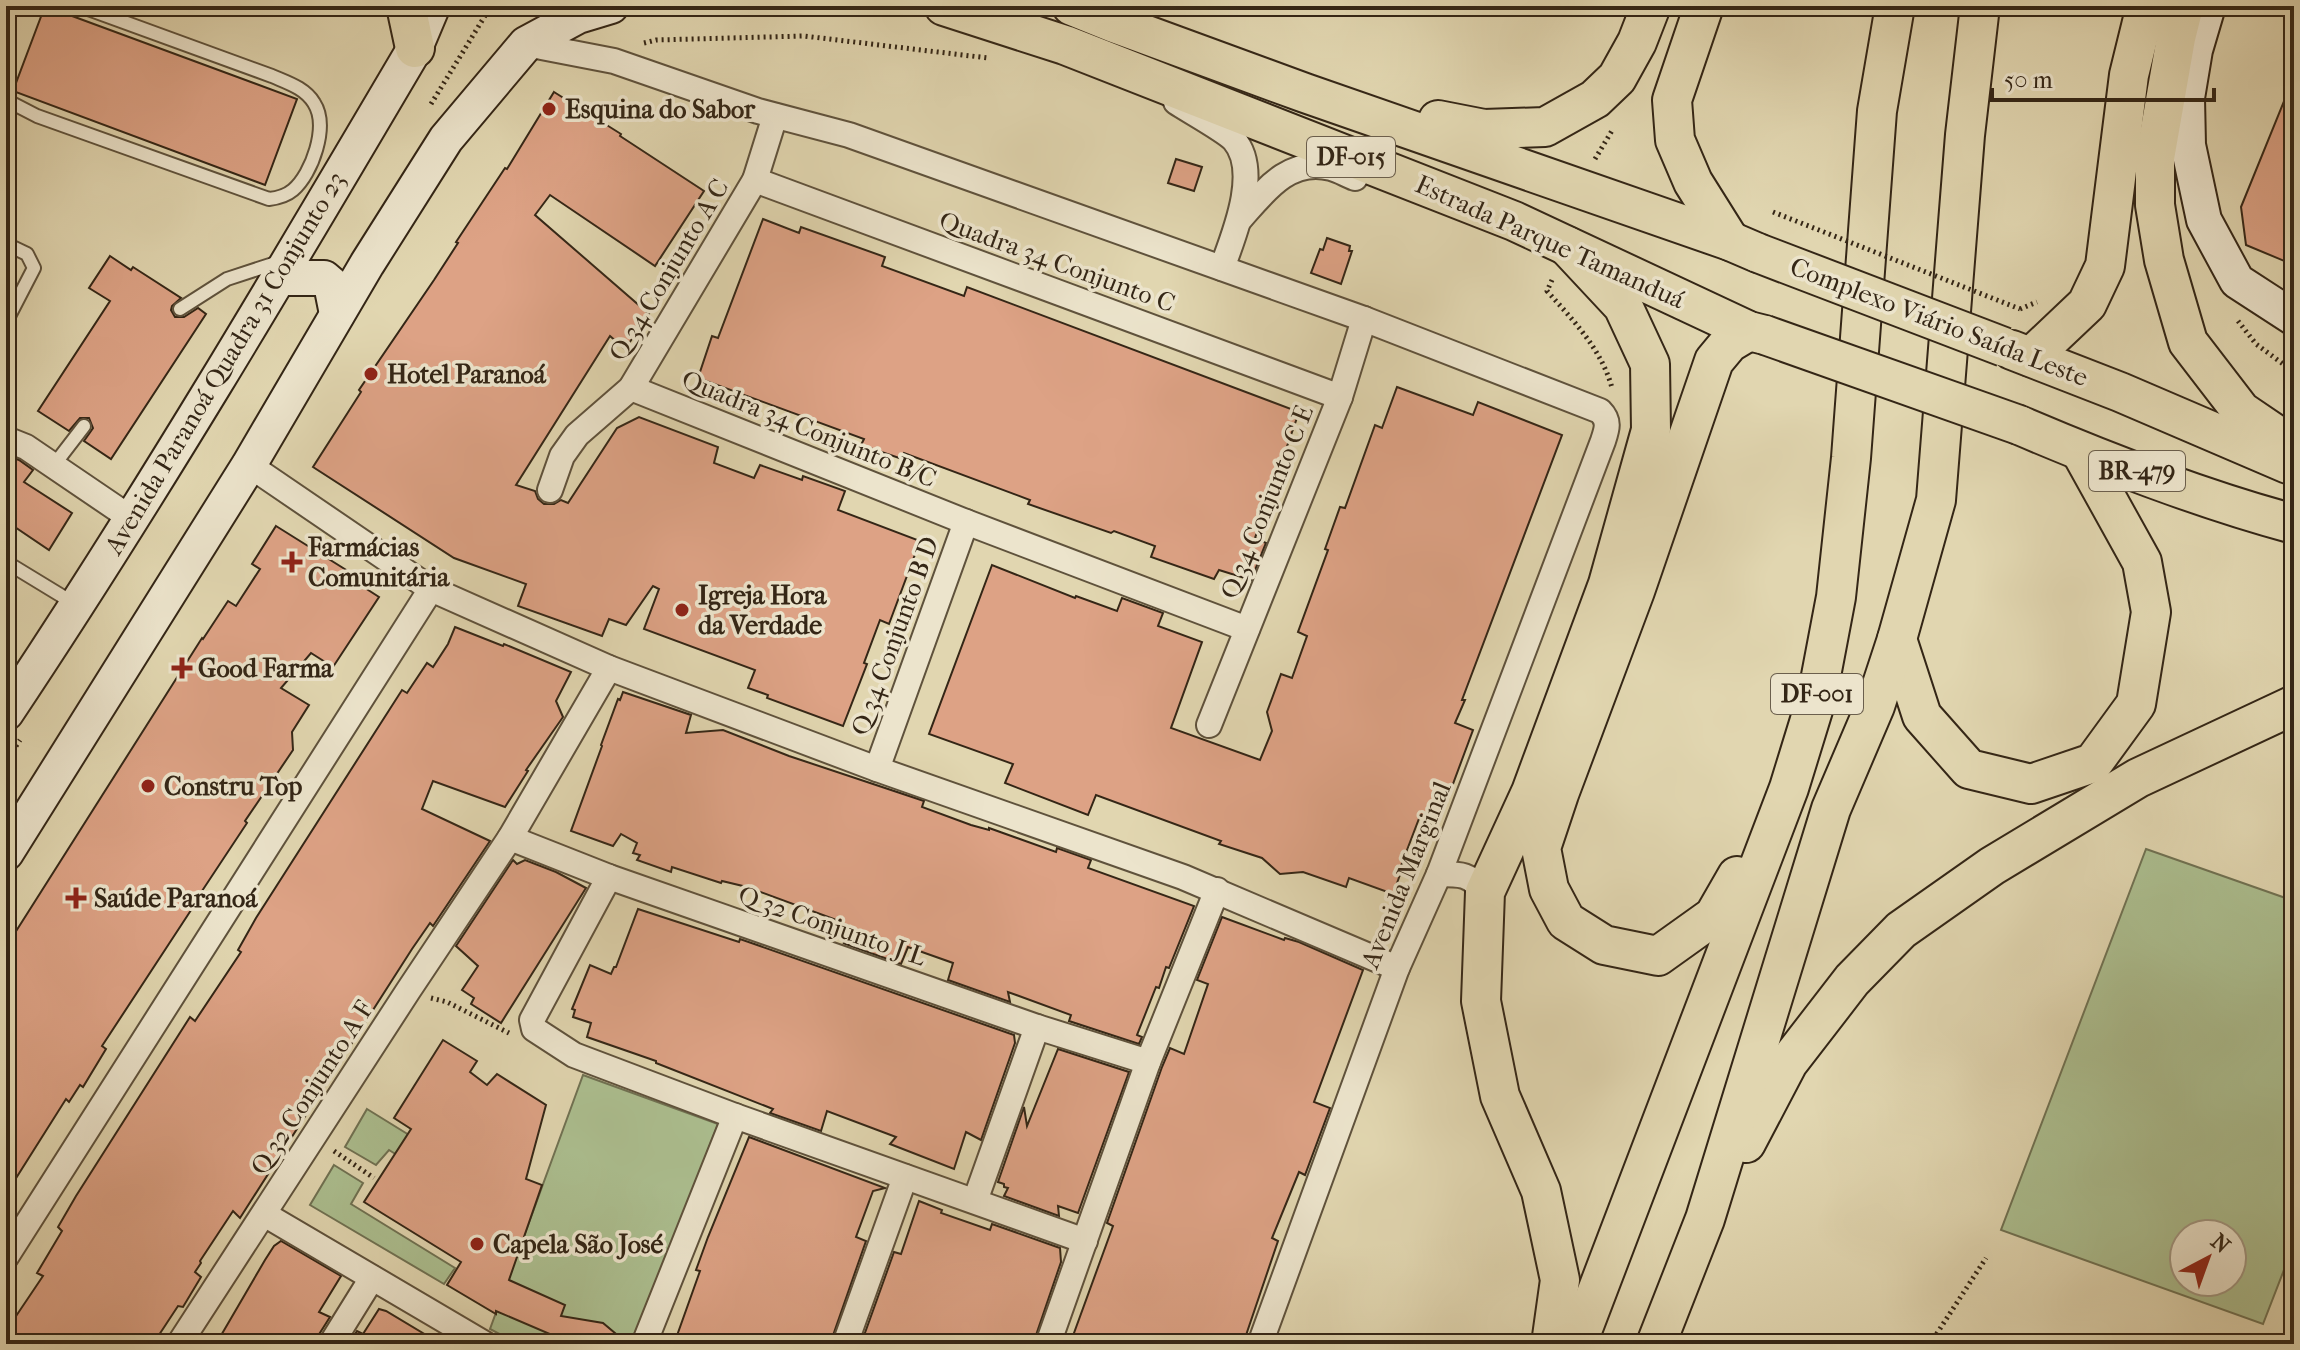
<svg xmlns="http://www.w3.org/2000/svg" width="2300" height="1350" viewBox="0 0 2300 1350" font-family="'IM FELL French Canon',serif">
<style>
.green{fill:#acbf90;stroke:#707253;stroke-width:2;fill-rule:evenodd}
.building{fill:#dda285;stroke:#342616;stroke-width:2}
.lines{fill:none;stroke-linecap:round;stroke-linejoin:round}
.lane-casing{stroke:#5f523c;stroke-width:16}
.street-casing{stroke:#5f523c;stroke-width:28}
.secondary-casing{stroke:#342616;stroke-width:38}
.primary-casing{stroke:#342616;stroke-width:42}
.path{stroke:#342616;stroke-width:5;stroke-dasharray:2 4;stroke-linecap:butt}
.lane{stroke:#ece4cc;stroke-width:12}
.street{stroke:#ece4cc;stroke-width:24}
.secondary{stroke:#ece4cc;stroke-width:34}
.primary{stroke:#e1d6b0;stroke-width:38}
.primary-bridge-casing{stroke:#342616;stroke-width:42;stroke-linecap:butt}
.path-bridge{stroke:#342616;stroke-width:5;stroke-dasharray:2 4;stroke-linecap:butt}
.primary-bridge{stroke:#e1d6b0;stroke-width:38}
.poi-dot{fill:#8f2418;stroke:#ece4cc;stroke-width:3}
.labels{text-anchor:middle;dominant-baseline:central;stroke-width:7;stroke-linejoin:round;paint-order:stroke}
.shield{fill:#ece4cc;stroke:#6b5f4d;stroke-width:2}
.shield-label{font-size:24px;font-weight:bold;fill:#342616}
.poi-label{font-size:26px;font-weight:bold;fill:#342616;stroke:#ece4cc;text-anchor:start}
.street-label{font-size:26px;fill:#342616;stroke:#ece4cc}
</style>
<rect width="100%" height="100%" fill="#e1d6b0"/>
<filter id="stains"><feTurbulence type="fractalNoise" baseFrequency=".0025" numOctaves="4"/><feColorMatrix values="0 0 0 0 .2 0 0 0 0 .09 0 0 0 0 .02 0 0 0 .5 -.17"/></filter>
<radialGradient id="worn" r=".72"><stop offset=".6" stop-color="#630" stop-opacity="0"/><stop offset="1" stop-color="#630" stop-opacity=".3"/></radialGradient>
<g class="green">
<path d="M2146 849 2294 901V1244L2263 1324 2001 1230ZM2184 1234H2232V1282H2184Z"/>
<polygon points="583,1075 718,1124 633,1344 518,1344 490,1329"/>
<polygon points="367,1109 464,1169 489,1213 389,1150 376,1165 345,1147"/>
<polygon points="334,1165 363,1183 351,1204 455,1268 444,1284 310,1205"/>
</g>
<g class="building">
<polygon points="45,6 297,99 265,185 13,91"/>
<polygon points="2293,79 2294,79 2294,265 2246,245 2241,207"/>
<polygon points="554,92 621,134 620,136 704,191 655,266 550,195 535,215 649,314 625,349 610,336 516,485 535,491 538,499 544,504 554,504 561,500 568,503 617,428 639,417 718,447 714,463 754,478 760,465 802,480 803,476 845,491 838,510 920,541 889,624 880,620 864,663 867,664 843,726 767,698 768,695 748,688 755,670 644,629 659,589 653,586 626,625 609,619 602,636 518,606 526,584 454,558 313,467 361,392 359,390 434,280 458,243 456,242 505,168 507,169"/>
<polygon points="1176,159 1202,167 1194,191 1168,183"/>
<polygon points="763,219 799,233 801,227 885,257 882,266 964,296 967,287 1299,412 1255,538 1266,543 1251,580 1219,570 1214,579 1151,557 1155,546 1114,531 1111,533 1028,504 1030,500 904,453 902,459 861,445 864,439 698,378 712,336 718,338"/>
<polygon points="1327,238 1350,246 1349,251 1352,251 1341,284 1311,273 1320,249 1323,250"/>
<polygon points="110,256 131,270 133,267 181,298 172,306 171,310 175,317 184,317 198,308 206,314 111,459 84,441 93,428 89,418 80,418 69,431 38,411 110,301 89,288"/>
<polygon points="1397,387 1473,415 1478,402 1562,435 1462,700 1465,700 1455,723 1473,730 1437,827 1420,816 1399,871 1401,872 1393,894 1349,878 1346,887 1303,872 1280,874 1262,858 1219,844 1221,841 1096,795 1088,815 1005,783 1013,764 929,734 992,565 1075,598 1076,596 1117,611 1122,598 1163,613 1158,626 1202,642 1171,728 1260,760 1272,731 1267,712 1281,674 1292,678 1307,636 1298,632 1328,550 1325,549 1340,507 1345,508 1375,425 1382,428"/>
<polygon points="6,455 19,460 33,470 24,482 72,513 49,550 6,521"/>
<polygon points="276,526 351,573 348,577 379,597 333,667 311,653 281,688 309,705 292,732 293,750 245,821 247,823 198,897 199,898 102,1046 106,1049 83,1087 80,1085 69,1102 66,1099 6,1194 6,947 202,638 203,639 228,601 236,606 260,569 252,564"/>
<polygon points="455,627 503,646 504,644 571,672 556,701 563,717 526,770 528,771 505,807 433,781 422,809 490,841 433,926 430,923 412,949 240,1218 233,1211 200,1261 201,1263 195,1272 201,1277 183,1307 178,1306 153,1344 6,1344 6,1331 43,1276 37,1273 62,1231 58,1227 76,1196 190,1017 195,1021 241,952 238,950 256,918 402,690 407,693 427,663 433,667 448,644"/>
<polygon points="623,692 691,715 686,733 723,730 789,756 924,801 922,807 971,825 989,830 989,828 1056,852 1057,848 1091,860 1088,868 1194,906 1169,968 1166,967 1159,988 1156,987 1137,1035 1142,1037 1139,1044 1069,1021 1071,1015 1008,992 1010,1002 948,980 953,963 908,947 901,964 843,943 879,940 840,925 842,922 747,887 722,881 721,883 672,867 671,872 637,860 640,855 633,853 637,843 621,834 613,846 571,831 602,746 601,745 618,699 620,700"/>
<polygon points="513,860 517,864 525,860 556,872 586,888 501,1023 471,1004 474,998 462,990 478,966 456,946"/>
<polygon points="638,909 739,942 740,939 1014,1035 1015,1043 981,1140 966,1132 954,1169 890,1144 896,1137 827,1111 821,1131 770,1113 773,1109 656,1063 656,1061 587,1037 591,1023 573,1017 575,1010 572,1009 590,965 611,974 614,967 616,967"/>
<polygon points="1222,917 1284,940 1285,938 1299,942 1363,970 1314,1102 1330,1108 1305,1175 1299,1172 1272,1238 1278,1241 1243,1344 1070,1344 1113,1226 1107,1223 1162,1067 1170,1048 1184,1054 1208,984 1197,980"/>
<polygon points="443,1040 477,1061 470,1072 487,1085 497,1074 546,1105 526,1179 542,1185 509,1280 565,1305 561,1316 603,1323 628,1344 573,1344 496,1311 496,1314 447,1285 461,1262 364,1202 411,1129 394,1118"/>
<polygon points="1058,1049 1129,1072 1078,1213 1058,1206 1059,1216 1004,1196 1008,1188 1004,1187 1004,1184 998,1182 1024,1107 1027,1126"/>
<polygon points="749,1137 885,1188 873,1191 856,1237 866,1241 830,1344 674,1344 700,1271 696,1270 708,1237"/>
<polygon points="919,1201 942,1210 941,1213 990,1230 992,1224 1060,1248 1061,1262 1033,1344 861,1344 894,1252 901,1254"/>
<polygon points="281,1241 341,1276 319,1312 330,1317 318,1336 316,1344 216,1344 265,1260 274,1246"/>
<polygon points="379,1309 386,1311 441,1344 349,1344 357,1331 363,1334"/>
</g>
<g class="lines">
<defs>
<g id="lane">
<polyline points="6,16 16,6"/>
<path d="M6 100 37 116 269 199C278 198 286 196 293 190 312 174 329 126 314 103 305 88 288 83 272 76L80 6"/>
<polyline points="6,244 27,254 34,268 6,322"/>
<polyline points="180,309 227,279 279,262"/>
<polyline points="54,465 84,426"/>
<polyline points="6,562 75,604"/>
</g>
<g id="street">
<path d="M526 44 614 61 758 111 849 135 1364 319 1600 411C1610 421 1607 429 1603 441L1439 874 1397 968 1260 1344"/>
<path d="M1176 102C1188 110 1226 131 1234 140 1261 171 1234 235 1222 268"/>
<polyline points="755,180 1340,397"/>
<path d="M1240 219C1264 192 1289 157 1331 168 1339 170 1347 175 1355 178"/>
<polyline points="631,388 966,522 1247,629"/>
<polyline points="6,439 26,447 132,519"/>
<polyline points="249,465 431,589 609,668 877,769 1183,877 1397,968"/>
<polyline points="550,490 562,456 577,435 631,388 755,180 775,116"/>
<polyline points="1209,725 1340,397 1364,319"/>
<polyline points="877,769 966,522"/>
<polyline points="510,838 609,877 1037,1027 1148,1062"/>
<path d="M1439 874C1462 874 1469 874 1485 892"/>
<polyline points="609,877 532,1020 534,1029 574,1055 735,1116 1085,1241"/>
<polyline points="975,1201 1037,1027"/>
<polyline points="264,1214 485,1344"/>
<polyline points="6,1257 431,589"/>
<polyline points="179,1344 408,991 510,838 609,668"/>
<polyline points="331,1344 372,1278"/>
<polyline points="644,1344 735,1116"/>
<polyline points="845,1344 905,1177"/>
<polyline points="1048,1344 1148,1062 1217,890"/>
</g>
<g id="secondary">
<polyline points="2208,6 2195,50 2187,98 2188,145 2204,220 2237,281 2294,318"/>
<polyline points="278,278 324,278 331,284 337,314"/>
<path d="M6 713C150 497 283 272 415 48L431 10 430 6"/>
<polyline points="6,853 249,465 367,264 446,139 526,44 578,16 611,6"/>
</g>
<g id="primary">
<polyline points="406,6 415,48"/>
<polyline points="944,6 1065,45 1514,221 1749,331 1765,335"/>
<polyline points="1072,6 1114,23 1305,93 1730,241 1758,253"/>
<polyline points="1704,6 1672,100 1675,140 1693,182 1730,241"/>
<polyline points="2184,6 2176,38 2155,158 2155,205 2164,260 2188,342 2241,411 2294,447"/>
<polyline points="1438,120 1484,129 1545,127 1595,99 1617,78 1637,42 1651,6"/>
<polyline points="2012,350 2120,392 2288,464"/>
<polyline points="2031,357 2087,304 2105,266 2129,75 2146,6"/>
<path d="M2019 425C2108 463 2201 499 2294 524"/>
<polyline points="1897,639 1922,716 1969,769 2031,784 2093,763 2136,704 2151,612 2142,562 2081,452"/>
<polyline points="1737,876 1714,916 1658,956 1604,945 1566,921 1549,889 1541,848 1559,794 1635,591 1714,361 1729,343 1749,331"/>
<polyline points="1746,1143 1788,1063 1852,980 1901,930 1992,866 2138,778 2294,705"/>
<polyline points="1551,1344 1560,1280 1541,1191 1500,1096 1481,1001 1485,892 1531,792 1608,584 1651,430 1650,364 1623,306 1567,246"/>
<polyline points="1577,1344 1789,788 1817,697 1836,597 1851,458 1877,111 1895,6"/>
<polyline points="1656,1344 1705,1219 1831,809 1875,706 1897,639 1936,500 1965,135 1980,6"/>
</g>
</defs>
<use href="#lane" class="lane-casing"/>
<use href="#street" class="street-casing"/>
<use href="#secondary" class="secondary-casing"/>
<use href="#primary" class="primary-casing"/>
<g class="path">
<polyline points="644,43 656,40 804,36 988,58"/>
<polyline points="431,104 491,6"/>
<polyline points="1595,159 1613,129"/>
<path d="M1552 280 1547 291C1573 320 1602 350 1612 388"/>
<polyline points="2020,309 2037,302"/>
<polyline points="2238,321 2256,344 2294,372"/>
<polyline points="6,761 20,740"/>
<polyline points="431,998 447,1002 509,1033"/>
<polyline points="334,1151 374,1178"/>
<polyline points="1930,1344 1986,1258"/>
</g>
<use href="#lane" class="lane"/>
<use href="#street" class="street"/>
<use href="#secondary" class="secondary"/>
<use href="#primary" class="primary"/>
<defs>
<g id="primary-bridge">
<polyline points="1758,253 2004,347"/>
<polyline points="1765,335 2019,425"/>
</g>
</defs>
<use href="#primary-bridge" class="primary-bridge-casing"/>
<polyline class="path-bridge" points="1773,212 2020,309"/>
<use href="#primary-bridge" class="primary-bridge"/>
</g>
<g class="poi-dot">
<circle cx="549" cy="109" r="8"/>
<circle cx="371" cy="374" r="8"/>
<path d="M288 550h8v8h8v8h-8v8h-8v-8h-8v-8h8z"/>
<circle cx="682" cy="610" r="8"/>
<path d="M178 656h8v8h8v8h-8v8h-8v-8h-8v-8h8z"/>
<circle cx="148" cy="786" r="8"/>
<path d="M72 886h8v8h8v8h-8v8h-8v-8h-8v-8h8z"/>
<circle cx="477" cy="1244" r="8"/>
</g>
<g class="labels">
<g class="shield">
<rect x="1307" y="137" width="88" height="40" rx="6"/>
<rect x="2089" y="451" width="96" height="40" rx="6"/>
<rect x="1771" y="674" width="92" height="40" rx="6"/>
</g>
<g class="shield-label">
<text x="1351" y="157">DF-015</text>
<text x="2137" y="471">BR-479</text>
<text x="1817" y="694">DF-001</text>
</g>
<g class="poi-label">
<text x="565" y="109">Esquina do Sabor</text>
<text x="387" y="374">Hotel Paranoá</text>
<text x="308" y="547">Farmácias<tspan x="308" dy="30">Comunitária</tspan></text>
<text x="698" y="595">Igreja Hora<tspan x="698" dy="30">da Verdade</tspan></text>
<text x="198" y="668">Good Farma</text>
<text x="164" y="786">Constru Top</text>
<text x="94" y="898">Saúde Paranoá</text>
<text x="493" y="1244">Capela São José</text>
</g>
<g class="street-label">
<text transform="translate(1550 242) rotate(24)">Estrada Parque Tamanduá</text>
<text transform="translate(1057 262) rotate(20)">Quadra 34 Conjunto C</text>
<text transform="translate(669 270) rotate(-59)">Q 34 Conjunto A C</text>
<text transform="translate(1939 322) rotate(21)">Complexo Viário Saída Leste</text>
<text transform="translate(225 363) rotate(-59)">Avenida Paranoá Quadra 31 Conjunto 23</text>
<text transform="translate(809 429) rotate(22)">Quadra 34 Conjunto B/C</text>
<text transform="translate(1267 502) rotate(-68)">Q 34 Conjunto C E</text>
<text transform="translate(895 636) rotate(-70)">Q 34 Conjunto B D</text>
<text transform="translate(1406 875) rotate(-68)">Avenida Marginal</text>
<text transform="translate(832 926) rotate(19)">Q 32 Conjunto J L</text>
<text transform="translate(312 1088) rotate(-57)">Q 32 Conjunto A F</text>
</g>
</g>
<rect width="2300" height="1350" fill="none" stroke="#e1d6b0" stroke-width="32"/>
<rect x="8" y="8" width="2284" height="1334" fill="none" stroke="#342616" stroke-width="4"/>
<rect x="16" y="16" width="2268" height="1318" fill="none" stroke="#342616" stroke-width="2"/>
<g transform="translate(2208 1258) rotate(41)"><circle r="38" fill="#ece4cc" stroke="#a29883" stroke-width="2"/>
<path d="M0-6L14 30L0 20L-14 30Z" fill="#8f2418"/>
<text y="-12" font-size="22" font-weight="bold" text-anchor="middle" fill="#342616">N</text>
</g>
<path d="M1992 88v12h222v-12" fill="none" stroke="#342616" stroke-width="4"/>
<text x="2004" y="88" font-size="24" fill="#342616" stroke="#ece4cc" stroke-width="6" paint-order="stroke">50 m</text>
<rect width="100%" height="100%" filter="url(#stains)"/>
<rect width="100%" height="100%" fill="url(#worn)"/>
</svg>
